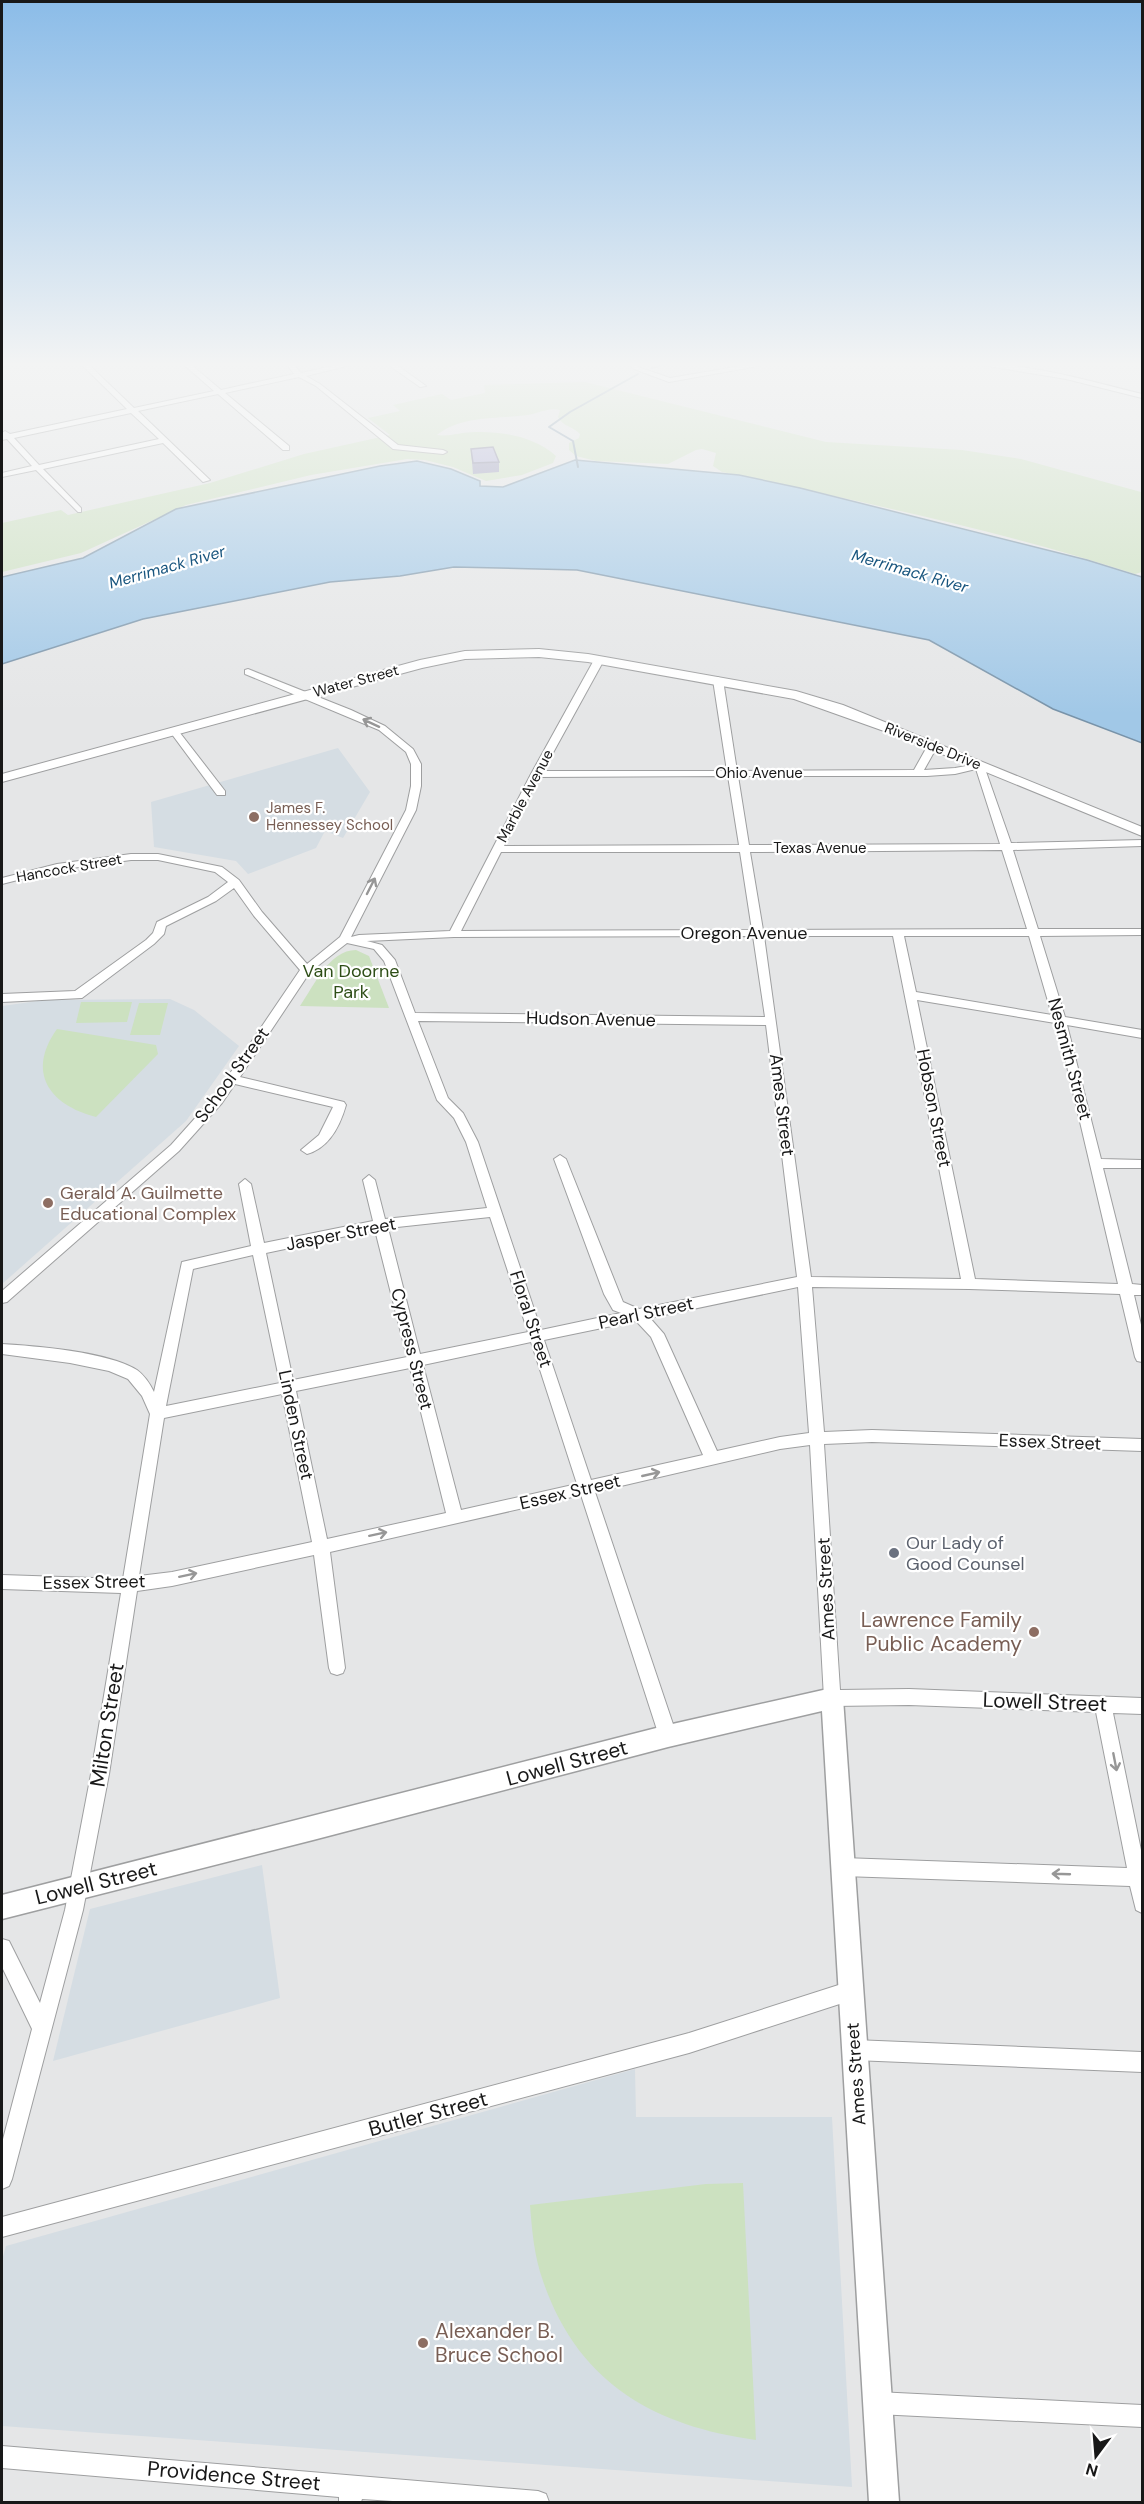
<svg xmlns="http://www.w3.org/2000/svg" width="1144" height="2504" viewBox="0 0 1144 2504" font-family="'DM Sans',sans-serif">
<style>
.built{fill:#d5dde3}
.green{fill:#cce1c0}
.water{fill:#a1c8e7;stroke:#7893a9;stroke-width:1.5}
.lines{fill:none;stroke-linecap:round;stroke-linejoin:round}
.stream{stroke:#7893a9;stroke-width:2}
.minor-casing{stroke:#9e9fa0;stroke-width:2}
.tertiary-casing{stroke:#9e9fa0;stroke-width:3}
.secondary-casing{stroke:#9e9fa0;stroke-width:2}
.minor{fill:#fff;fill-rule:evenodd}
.tertiary{fill:#fff;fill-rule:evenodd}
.secondary{fill:#fff;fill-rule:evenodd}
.wall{fill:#9393b8}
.building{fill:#ababd6;stroke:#787896;stroke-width:1.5}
.oneway{stroke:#979797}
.education-dot{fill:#8d6e63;stroke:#fff;stroke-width:2}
.worship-dot{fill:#6b7280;stroke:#fff;stroke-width:2}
.labels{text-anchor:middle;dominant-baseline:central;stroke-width:4.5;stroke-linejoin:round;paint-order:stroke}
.far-street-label{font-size:15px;fill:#181818;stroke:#fff}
.far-education-label{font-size:15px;fill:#785e54;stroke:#fff;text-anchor:start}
.far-water-label{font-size:16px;font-style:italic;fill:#18557e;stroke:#fff}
.street-label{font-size:18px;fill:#181818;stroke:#fff}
.park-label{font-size:18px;fill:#2e4e17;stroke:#fff}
.education-label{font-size:18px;fill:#785e54;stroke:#fff;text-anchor:start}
.worship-label{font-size:18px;fill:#5b616d;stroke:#fff;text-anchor:start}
.near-education-label{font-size:21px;fill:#785e54;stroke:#fff;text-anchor:end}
.near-street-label{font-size:21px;fill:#181818;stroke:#fff}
</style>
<rect width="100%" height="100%" fill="#e5e6e7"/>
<g class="built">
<polygon points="338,748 370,792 343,838 325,831 316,848 248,874 236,861 154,847 151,802"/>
<polygon points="170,999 194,1010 239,1046 186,1121 2,1284 2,1006 45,1000"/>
<polygon points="262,1865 280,1998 53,2061 90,1909"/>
<polygon points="635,2069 636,2117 832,2117 852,2487 2,2426 2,2260 6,2246"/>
</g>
<g class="green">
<path d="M585 382 826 442 962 450 1021 459 1141 492 1142 493V572L1135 574C999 530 861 502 722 472L713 466 716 453 702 449 696 450 668 464 596 461 576 456 569 450V443L579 438 580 434C573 426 563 427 558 417L560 410C549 407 539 413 528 415 499 419 461 415 437 435 449 437 462 432 475 432 502 431 535 437 556 456L553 463 522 475 486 481 453 467 425 460 407 459 311 475 186 505 81 553 2 572V523L61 510 68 515 210 483 304 454 390 435 368 418 400 411 393 405 442 394 451 400 485 393 484 385Z"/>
<path d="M356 950 369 956 389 1008 300 1006C314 986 329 950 356 950Z"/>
<polygon points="81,1002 132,1002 127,1022 76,1023"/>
<polygon points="139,1003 168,1003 160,1035 130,1035"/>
<path d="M57 1029 156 1045 158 1054 96 1117C49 1105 26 1072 57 1029Z"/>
<path d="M743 2183 756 2440C654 2426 578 2383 543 2281 534 2256 532 2230 530 2205L706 2184Z"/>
</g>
<polygon class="water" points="575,460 739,475 800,488 1087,560 1142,577 1142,743 1053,709 929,640 577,570 454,567 400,576 330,582 143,619 2,664 2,577 83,558 176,509 380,466 417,461 451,469 480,481 480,486 503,487"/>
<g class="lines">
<g class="stream">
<polyline points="652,368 669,363"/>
<polyline points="578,467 573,441 549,427 570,412 638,374"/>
</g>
<defs>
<g id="minor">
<polygon points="2,363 13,363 2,367"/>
<path d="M80 363H87L134 408 214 391 182 363H189L221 390 294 374 286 363H292L301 373 346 363H359L306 376 320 384 398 445 443 450 447 452 443 454 393 449 316 386 299 377 225 393 289 446V450H283L218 394 138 411 210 480 203 482 163 443 43 469 81 508V512H78L36 470 2 477V473L32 466 7 439 2 440 3 436 2 433 5 431 10 434 127 409ZM131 413 159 439 39 465 14 438Z"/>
<polygon points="386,363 394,363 426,386 420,387"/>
<polygon points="628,363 635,363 638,367 670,378 759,363 775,363 669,382 634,369"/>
<path d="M970 363C1028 363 1086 380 1142 394V398L1066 379Z"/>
<path d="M599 657 604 660 543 771H727L713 680 718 677 723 680 737 771 914 770 928 745 933 742 938 745 924 770 955 768 983 763 1011 843 1142 840V846L1013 850 1038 929H1142V935L1040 936 1065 1017 1142 1030V1038L1067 1025 1101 1159 1142 1160V1168H1103L1132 1284 1142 1285V1295H1134L1142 1329V1362L1137 1361 1135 1357 1120 1294 969 1289 812 1287 824 1432 872 1430 1142 1439V1451L872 1442 824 1444 840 1690 909 1689 1142 1698V1714L1113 1713 1142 1855V1913L1136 1910 1130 1886 843 1876 837 1873 834 1867 837 1861 843 1858 1127 1868 1096 1712 909 1705 832 1706 826 1703 824 1698 810 1445 780 1449 595 1492 677 1736 674 1742 668 1744 662 1742 659 1736 581 1495 330 1552 345 1668 343 1673 337 1675 331 1673 329 1668 314 1555 172 1586 137 1591 109 1774 83 1910 12 2179 9 2186 2 2189V2143L32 2029 2 1967V1939L9 1941 40 2003 65 1910 91 1774 121 1593 2 1589V1575L123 1579 150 1414 142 1396 128 1379 109 1371 70 1363 2 1354V1344C36 1346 108 1352 137 1370 145 1376 150 1384 154 1392L182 1262 251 1246 239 1184 245 1179 251 1184 264 1243 373 1221 363 1180 369 1175 375 1180 385 1219 487 1208 466 1142 454 1118 437 1100 384 961 374 949 347 943 310 972 240 1077 344 1102 346 1105C340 1126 329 1148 307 1154L301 1150 319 1135 333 1107 235 1084 222 1103 179 1151 7 1302 2 1303V1291L171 1145 214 1097 300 970 254 916 234 888 216 901 166 926 164 934 154 944 82 998 2 1002V994L75 991 146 940 153 933 157 922 208 897 228 882 215 872 158 860H131L57 870 2 884V878L57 864 131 854H158L222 867 239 880 262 912 307 964 340 937 406 810 411 786V764L406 752 379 730 245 674V670L248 669 351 710 385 726 413 749 421 764V786L416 810 351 937 359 935 450 931 531 774 594 660ZM976 769 1000 844 749 845 738 776H927L955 774ZM728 776 739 845 504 846 539 777ZM1002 850 1027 929 763 930 750 852ZM501 852H740L752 930 461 931ZM753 936 765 1017 415 1013 395 960 382 945 367 941 454 937ZM764 936H893L961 1279 811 1277ZM904 936H1029L1052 1015 916 992ZM917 1000 1055 1023 1066 1062 1118 1284 975 1279ZM418 1021 766 1025 797 1277 639 1309 623 1302 566 1159 560 1155 554 1159 604 1294 613 1310 621 1313 541 1330 478 1142 463 1113 448 1098ZM490 1217 528 1332 420 1354 388 1228ZM375 1230 407 1357 293 1380 266 1253ZM253 1255 280 1383 166 1406 193 1269ZM798 1287 809 1433 780 1437 717 1451 664 1334 650 1318ZM636 1321 651 1337 703 1455 591 1480 544 1340ZM531 1342 577 1484 461 1510 423 1365ZM410 1368 446 1513 327 1539 296 1391ZM282 1394 312 1542 172 1572 139 1576 164 1418Z"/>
<polygon points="171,729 177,729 225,791 225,795 217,795 171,733"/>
<polygon points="851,1981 858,1984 861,1991 858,1998 689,2053 2,2237 2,2217 689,2033"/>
<polygon points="854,2040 1142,2052 1142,2072 854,2060 847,2057 844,2050 847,2043"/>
<polygon points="877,2392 1142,2405 1142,2427 877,2414 869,2411 866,2403 869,2395"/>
<polygon points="2,2446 538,2491 546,2494 549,2502 408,2502 362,2499 361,2502 339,2502 339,2497 2,2468"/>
</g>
<polygon id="tertiary" points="832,1688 840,1691 843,1698 899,2502 869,2502 822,1711 668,1747 313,1840 2,1919 2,1895 668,1725"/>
<polygon id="secondary" points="539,649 588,654 796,691 843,705 1142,827 1142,836 898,736 794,699 588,662 539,657 465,659 422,668 2,782 2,774 420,660 465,651"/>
</defs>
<use href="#minor" class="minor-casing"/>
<use href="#tertiary" class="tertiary-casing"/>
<use href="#secondary" class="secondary-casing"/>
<use href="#minor" class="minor"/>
<use href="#tertiary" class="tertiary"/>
<use href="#secondary" class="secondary"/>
</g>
<polygon class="wall" points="471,449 499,462 499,472 473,474"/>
<polygon class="building" points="493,447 499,462 473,463 471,449"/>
<defs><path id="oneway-shaft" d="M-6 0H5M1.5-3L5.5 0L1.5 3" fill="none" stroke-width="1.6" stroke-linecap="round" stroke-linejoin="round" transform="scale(1.5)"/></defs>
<g class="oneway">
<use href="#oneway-shaft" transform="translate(371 723) rotate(-155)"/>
<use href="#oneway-shaft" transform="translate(371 886) rotate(-63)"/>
<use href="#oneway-shaft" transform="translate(651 1474) rotate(-13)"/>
<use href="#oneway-shaft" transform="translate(378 1534) rotate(-12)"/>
<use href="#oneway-shaft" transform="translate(188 1575) rotate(-12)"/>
<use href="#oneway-shaft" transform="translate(1115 1762) rotate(79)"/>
<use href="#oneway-shaft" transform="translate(1061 1874) rotate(-178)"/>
</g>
<linearGradient id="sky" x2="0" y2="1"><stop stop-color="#8bbce8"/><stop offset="0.51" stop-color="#f3f4f4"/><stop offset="1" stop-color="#f3f4f4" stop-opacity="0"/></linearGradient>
<rect width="1144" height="714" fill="url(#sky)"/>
<g class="education-dot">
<circle cx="254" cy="817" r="6"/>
<circle cx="48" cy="1203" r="6"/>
<circle cx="1034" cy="1632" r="6"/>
<circle cx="423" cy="2343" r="6"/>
</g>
<circle class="worship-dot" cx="894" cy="1553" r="6"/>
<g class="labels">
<g class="far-street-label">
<text transform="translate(356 681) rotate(-15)">Water Street</text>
<text transform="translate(933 746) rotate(22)">Riverside Drive</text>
<text x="759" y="773">Ohio Avenue</text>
<text transform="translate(525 796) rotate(-62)">Marble Avenue</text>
<text x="820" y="848">Texas Avenue</text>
<text transform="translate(69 868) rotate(-10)">Hancock Street</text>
</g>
<g class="far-education-label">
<text x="266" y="808">James F.<tspan x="266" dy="17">Hennessey School</tspan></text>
</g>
<g class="far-water-label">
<text transform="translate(167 567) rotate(-16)">Merrimack River</text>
<text transform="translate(910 571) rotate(16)">Merrimack River</text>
</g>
<g class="street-label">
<text x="744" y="933">Oregon Avenue</text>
<text transform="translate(591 1019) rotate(1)">Hudson Avenue</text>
<text transform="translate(1070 1059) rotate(75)">Nesmith Street</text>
<text transform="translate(232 1075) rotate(-54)">School Street</text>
<text transform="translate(782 1105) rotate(83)">Ames Street</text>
<text transform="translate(934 1108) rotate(79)">Hobson Street</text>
<text transform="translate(341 1234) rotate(-11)">Jasper Street</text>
<text transform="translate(646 1313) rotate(-12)">Pearl Street</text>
<text transform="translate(531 1319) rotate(72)">Floral Street</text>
<text transform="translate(412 1349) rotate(76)">Cypress Street</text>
<text transform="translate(296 1425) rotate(78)">Linden Street</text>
<text transform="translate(1050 1442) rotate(2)">Essex Street</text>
<text transform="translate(570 1492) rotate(-13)">Essex Street</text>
<text transform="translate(94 1582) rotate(-1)">Essex Street</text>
<text transform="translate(826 1589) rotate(-93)">Ames Street</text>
<text transform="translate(856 2074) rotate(-94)">Ames Street</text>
</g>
<g class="park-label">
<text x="351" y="971">Van Doorne<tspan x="351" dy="21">Park</tspan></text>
</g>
<g class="education-label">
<text x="60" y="1193">Gerald A. Guilmette<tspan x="60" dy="21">Educational Complex</tspan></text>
</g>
<g class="worship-label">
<text x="906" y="1543">Our Lady of<tspan x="906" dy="21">Good Counsel</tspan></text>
</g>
<g class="near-education-label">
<text x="1022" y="1620">Lawrence Family<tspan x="1022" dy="24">Public Academy</tspan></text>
<text x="435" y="2331" text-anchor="start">Alexander B.<tspan x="435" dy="24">Bruce School</tspan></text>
</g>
<g class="near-street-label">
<text transform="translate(1045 1702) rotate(2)">Lowell Street</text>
<text transform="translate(107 1725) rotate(-81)">Milton Street</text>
<text transform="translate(567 1763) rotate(-15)">Lowell Street</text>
<text transform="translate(96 1883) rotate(-14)">Lowell Street</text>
<text transform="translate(428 2114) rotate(-15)">Butler Street</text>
<text transform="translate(234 2476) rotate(5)">Providence Street</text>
</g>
</g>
<rect width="1144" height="2504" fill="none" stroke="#181818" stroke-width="6"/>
<g transform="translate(1096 2456) rotate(196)" stroke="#ffffff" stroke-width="4.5" paint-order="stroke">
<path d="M0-4.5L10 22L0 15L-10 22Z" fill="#181818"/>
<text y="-9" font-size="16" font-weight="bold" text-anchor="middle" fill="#181818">N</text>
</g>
</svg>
